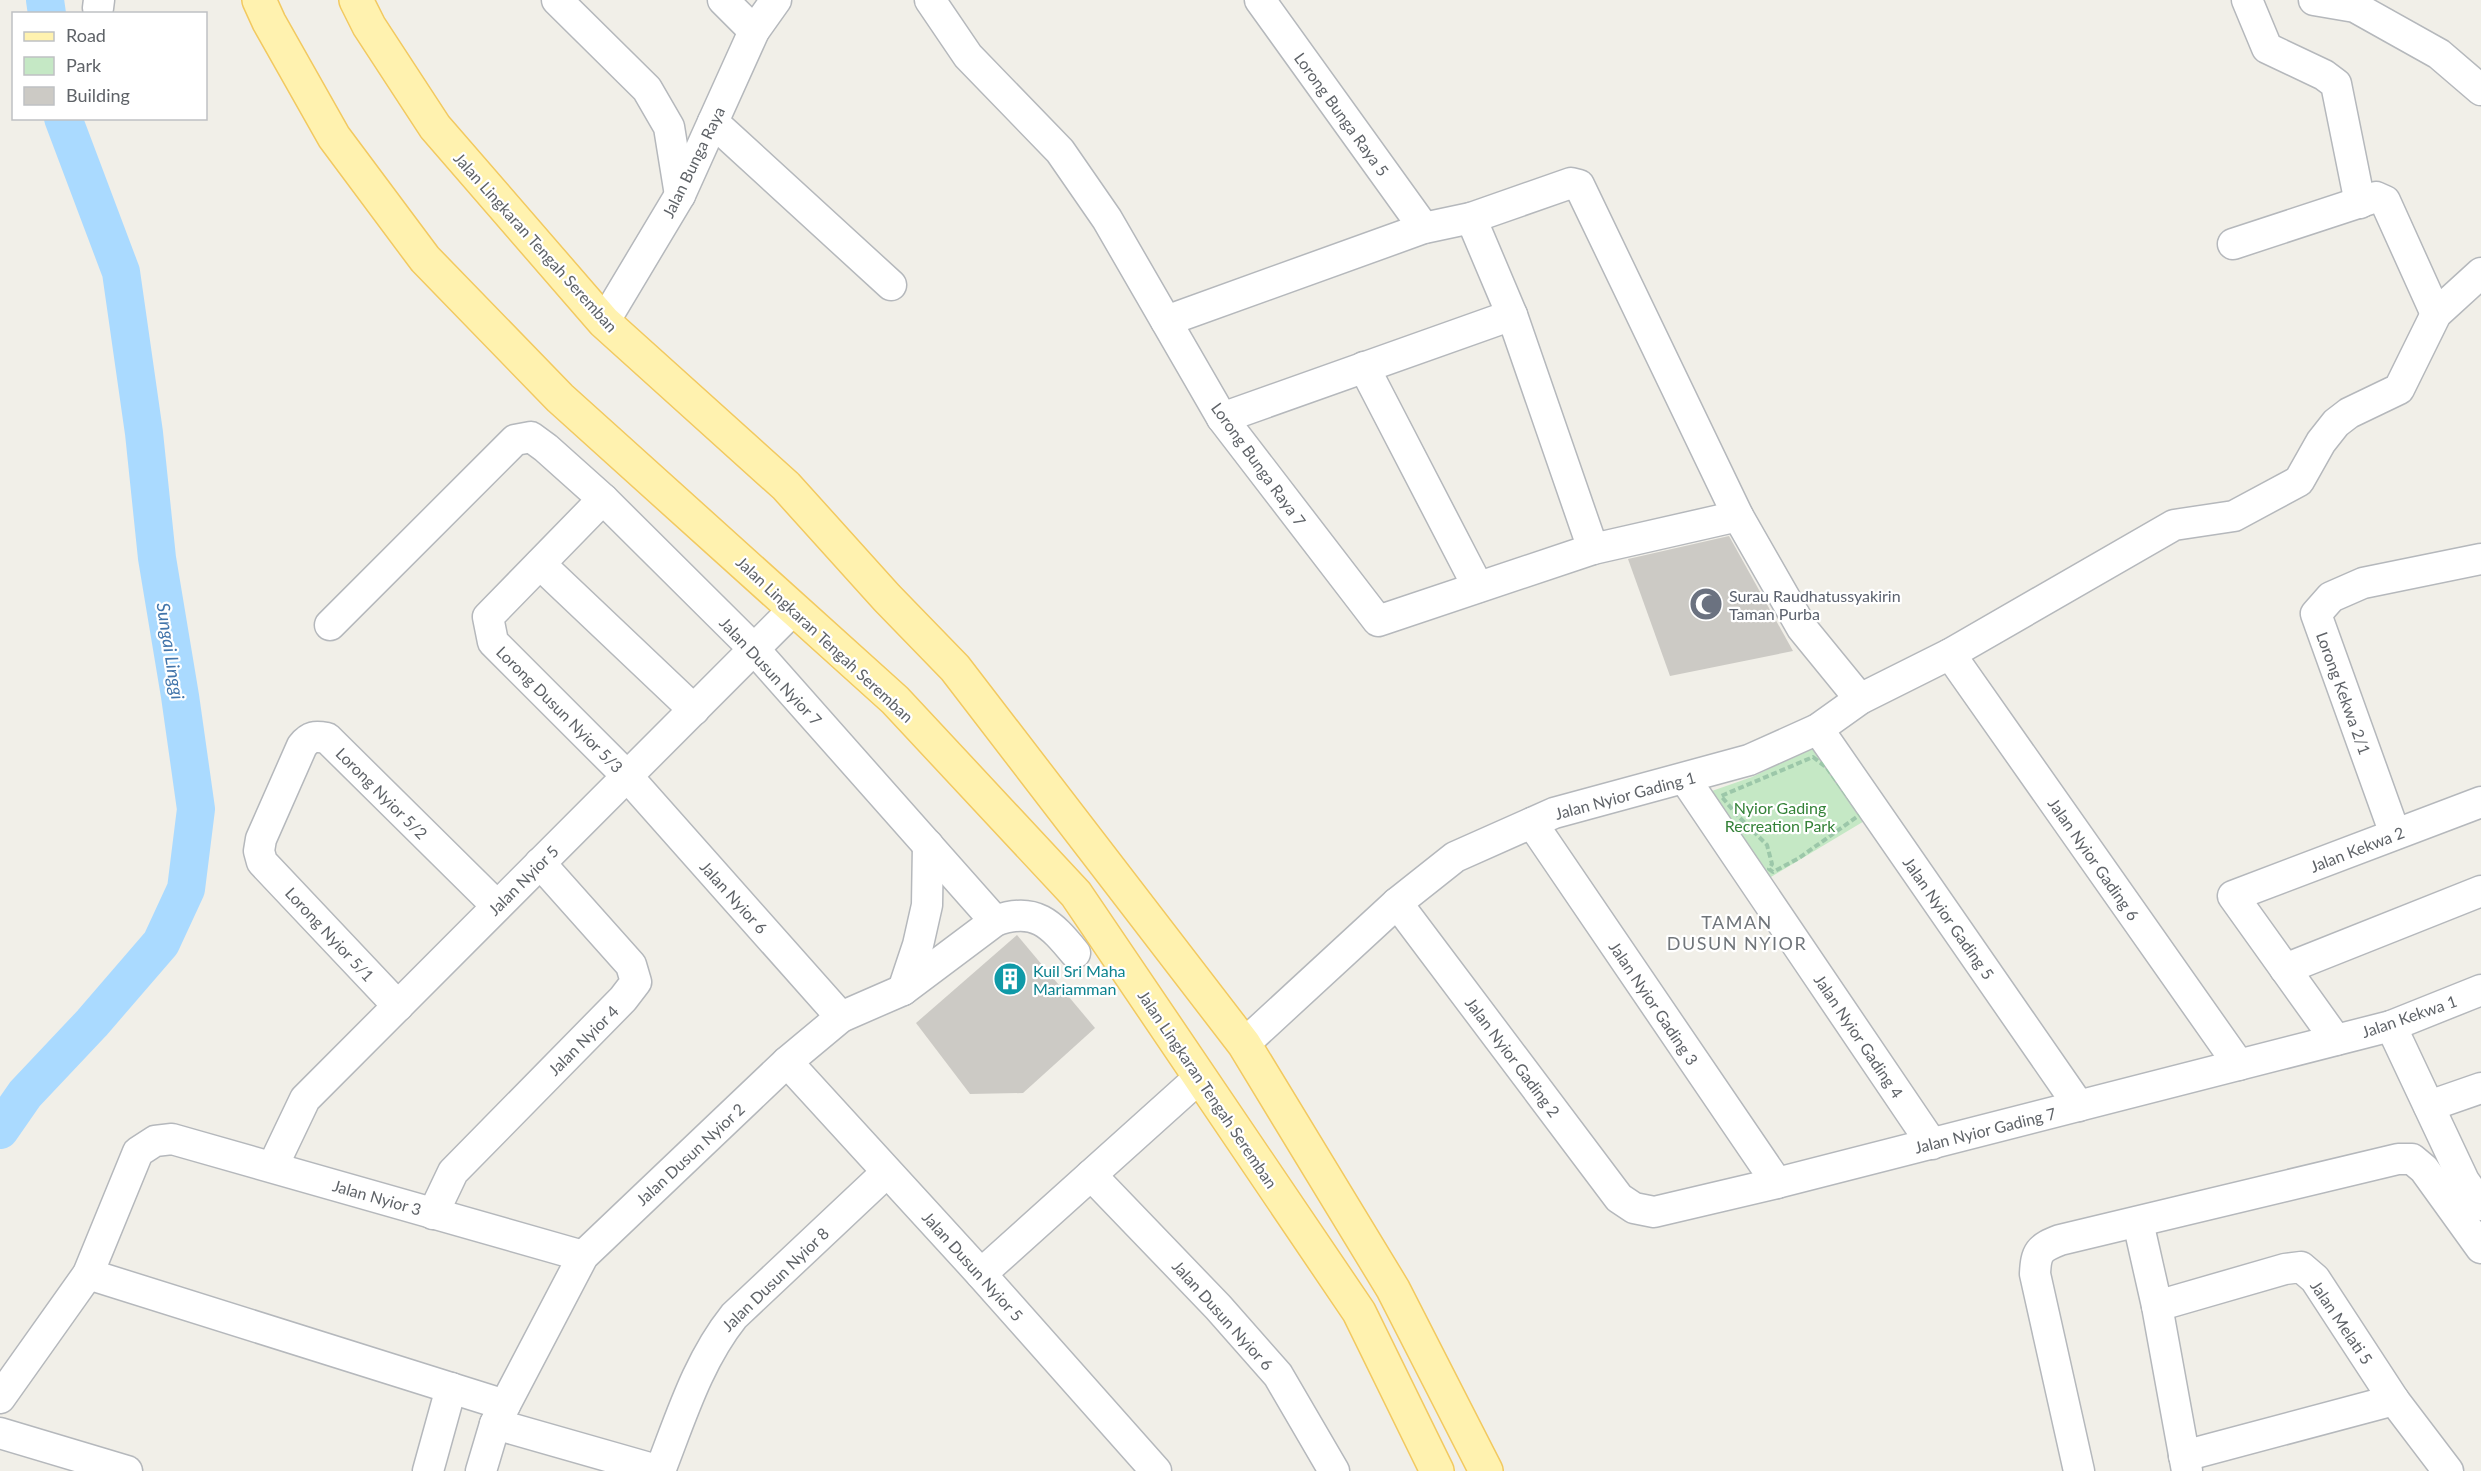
<svg xmlns="http://www.w3.org/2000/svg" width="2481" height="1471" viewBox="0 0 2481 1471" font-family="Lato,sans-serif">
<style>
.green{fill:#c5e8c5}
.lines{fill:none;stroke-linecap:round;stroke-linejoin:round}
.river{stroke:#aadaff;stroke-width:38}
.building{fill:#cccac5}
.minor-casing{stroke:#b5b8bc;stroke-width:33}
.major-casing{stroke:#f2c960;stroke-width:36}
.path{stroke:#9cc7a9;stroke-width:4;stroke-dasharray:6 3;stroke-linecap:butt}
.minor{stroke:#fff;stroke-width:30}
.major{stroke:#fff2af;stroke-width:33}
.labels{text-anchor:middle;dominant-baseline:central;stroke-width:4.5;stroke-linejoin:round;paint-order:stroke}
.street-label{font-size:16px;fill:#5f6368;stroke:#fff}
.worship-label{font-size:16px;fill:#5b616d;stroke:#fff;text-anchor:start}
.park-label{font-size:16px;fill:#348238;stroke:#fff}
.culture-label{font-size:16px;fill:#0d838f;stroke:#fff;text-anchor:start}
.water-label{font-size:18px;font-style:italic;fill:#4174aa;stroke:#fff}
.neighbourhood-label{font-size:18px;letter-spacing:1.5px;fill:#70757a;stroke:#fff}
</style>
<rect width="100%" height="100%" fill="#f1efe8"/>
<polygon class="green" points="1822,743 1871,817 1766,880 1706,793 1752,777"/>
<g class="lines">
<g class="river">
<polyline points="45,0 47,14"/>
<polyline points="0,1130 25,1094 92,1023 161,943 186,889 196,809 180,696 157,558 144,433 121,272 63,118"/>
</g>
</g>
<g class="building">
<polygon points="1729,536 1793,651 1670,676 1628,559"/>
<polygon points="1017,935 1095,1028 1023,1093 970,1094 916,1023"/>
</g>
<g class="lines">
<defs>
<g id="minor">
<polyline points="557,0 647,89 669,127 680,195"/>
<polyline points="723,0 754,31"/>
<polyline points="930,0 968,56 1060,151 1107,219 1222,418 1378,621 1593,549 1738,516"/>
<polyline points="1260,0 1424,228"/>
<polyline points="2247,0 2267,48 2324,75 2336,84 2360,203"/>
<polyline points="2314,0 2355,7 2439,54 2481,90"/>
<polyline points="98,8 99,0"/>
<polyline points="713,122 891,285"/>
<polyline points="1471,218 1512,315 1593,549"/>
<polyline points="2233,244 2376,197 2385,201 2436,314"/>
<polyline points="1166,321 1424,228 1471,218 1571,183 1579,185 1738,516 1802,628 1860,699"/>
<polyline points="604,322 680,195 754,31 776,0"/>
<polyline points="1364,367 1478,587"/>
<polyline points="1222,418 1512,315"/>
<polyline points="603,499 488,617 493,642 627,776 841,1017"/>
<polyline points="540,564 694,710"/>
<polyline points="330,625 515,440 531,437 546,448 603,499 754,649 995,921"/>
<polyline points="1950,654 2239,1065"/>
<polyline points="1818,729 2079,1106"/>
<polyline points="1685,779 1932,1144"/>
<polyline points="1532,823 1777,1183"/>
<polyline points="2395,834 2316,614 2331,597 2363,583 2481,559"/>
<polyline points="1397,903 1619,1198 1634,1208 1654,1212 1777,1183 2391,1026 2481,990"/>
<polyline points="2285,969 2481,891"/>
<polyline points="903,990 918,945 927,905 928,845"/>
<path d="M398 1006 262 862 259 851 261 839 302 746C310 736 315 736 327 738L497 906"/>
<polyline points="2391,1026 2464,1181 2481,1205"/>
<polyline points="2336,1040 2233,896 2481,802"/>
<polyline points="1244,1044 1397,903 1455,857 1554,813 1749,760 1818,729 1860,699 1950,654 2174,525 2234,516 2299,481 2321,442 2336,423 2349,413 2399,389 2436,314 2481,273"/>
<polyline points="787,1062 981,1274 1156,1471"/>
<polyline points="2429,1106 2481,1088"/>
<polyline points="273,1166 305,1099 794,609"/>
<polyline points="1091,1175 1218,1307 1278,1375 1334,1471"/>
<polyline points="433,1214 453,1172 623,999 636,982 631,965 540,863"/>
<polyline points="2138,1222 2157,1306 2187,1471"/>
<polyline points="88,1274 505,1405"/>
<polyline points="981,1274 1200,1077"/>
<polyline points="2157,1306 2285,1269 2301,1267 2315,1279 2394,1400 2448,1471"/>
<polyline points="0,1398 88,1274 138,1152 155,1141 172,1139 583,1256"/>
<polyline points="495,1424 660,1471"/>
<polyline points="0,1433 127,1471"/>
<polyline points="2184,1456 2394,1400"/>
<polyline points="428,1471 451,1388"/>
<path d="M481 1471 495 1424 583 1256 787 1062 841 1017 903 990 995 921C1035 906 1051 924 1075 953"/>
<path d="M660 1471C681 1417 698 1361 734 1316L887 1172"/>
<path d="M2079 1471 2035 1274C2036 1252 2039 1248 2060 1240L2398 1159H2412L2424 1169 2481 1248"/>
</g>
<g id="major">
<polyline points="259,0 269,22 334,137 425,259 560,398 895,700 1076,894 1359,1312 1437,1471"/>
<polyline points="356,0 369,26 435,127 604,322 786,486 887,598 955,668 1244,1044 1393,1289 1486,1471"/>
</g>
</defs>
<use href="#minor" class="minor-casing"/>
<use href="#major" class="major-casing"/>
<polygon class="path" points="1813,757 1827,768 1861,814 1799,858 1773,872 1769,869 1772,864 1767,845 1738,816 1721,796"/>
<use href="#minor" class="minor"/>
<use href="#major" class="major"/>
</g>
<defs>
<symbol id="mosque-disc" viewBox="-11 -11 22 22"><circle r="9.5" fill="#6b7280" stroke="#fff"/><path d="M3.5-4.9A6 6 0 1 0 3.5 4.9A5 5 0 1 1 3.5-4.9Z" fill="#fff"/></symbol>
<symbol id="building-disc" viewBox="-11 -11 22 22"><circle r="9.5" fill="#0f9aa8" stroke="#fff"/><path d="M-4-6H4V6H1V3H-1V6H-4ZM-2.5-4.3h1.7v1.8h-1.7ZM.8-4.3h1.7v1.8H.8ZM-2.5-1h1.7V.8h-1.7ZM.8-1h1.7V.8H.8Z" fill="#fff"/></symbol>
</defs>
<g fill-rule="evenodd">
<use href="#mosque-disc" x="1687" y="585" width="38" height="38"/>
<use href="#building-disc" x="991" y="960" width="38" height="38"/>
</g>
<g class="labels">
<g class="street-label">
<text transform="translate(1342 114) rotate(54)">Lorong Bunga Raya 5</text>
<text transform="translate(693 162) rotate(-64)">Jalan Bunga Raya</text>
<text transform="translate(536 242) rotate(48)">Jalan Lingkaran Tengah Seremban</text>
<text transform="translate(1259 464) rotate(54)">Lorong Bunga Raya 7</text>
<text transform="translate(825 639) rotate(43)">Jalan Lingkaran Tengah Seremban</text>
<text transform="translate(771 671) rotate(47)">Jalan Dusun Nyior 7</text>
<text transform="translate(2344 693) rotate(70)">Lorong Kekwa 2/1</text>
<text transform="translate(560 709) rotate(45)">Lorong Dusun Nyior 5/3</text>
<text transform="translate(382 793) rotate(45)">Lorong Nyior 5/2</text>
<text transform="translate(1625 795) rotate(-15)">Jalan Nyior Gading 1</text>
<text transform="translate(2357 849) rotate(-21)">Jalan Kekwa 2</text>
<text transform="translate(2094 859) rotate(55)">Jalan Nyior Gading 6</text>
<text transform="translate(523 880) rotate(-45)">Jalan Nyior 5</text>
<text transform="translate(734 897) rotate(48)">Jalan Nyior 6</text>
<text transform="translate(1949 918) rotate(55)">Jalan Nyior Gading 5</text>
<text transform="translate(330 934) rotate(47)">Lorong Nyior 5/1</text>
<text transform="translate(1654 1003) rotate(56)">Jalan Nyior Gading 3</text>
<text transform="translate(2409 1016) rotate(-19)">Jalan Kekwa 1</text>
<text transform="translate(1859 1036) rotate(56)">Jalan Nyior Gading 4</text>
<text transform="translate(583 1040) rotate(-45)">Jalan Nyior 4</text>
<text transform="translate(1513 1057) rotate(53)">Jalan Nyior Gading 2</text>
<text transform="translate(1208 1089) rotate(56)">Jalan Lingkaran Tengah Seremban</text>
<text transform="translate(1985 1130) rotate(-14)">Jalan Nyior Gading 7</text>
<text transform="translate(690 1154) rotate(-43)">Jalan Dusun Nyior 2</text>
<text transform="translate(377 1197) rotate(16)">Jalan Nyior 3</text>
<text transform="translate(973 1266) rotate(48)">Jalan Dusun Nyior 5</text>
<text transform="translate(775 1279) rotate(-44)">Jalan Dusun Nyior 8</text>
<text transform="translate(1223 1315) rotate(48)">Jalan Dusun Nyior 6</text>
<text transform="translate(2342 1322) rotate(56)">Jalan Melati 5</text>
</g>
<g class="worship-label">
<text x="1729" y="595">Surau Raudhatussyakirin<tspan x="1729" dy="18">Taman Purba</tspan></text>
</g>
<g class="park-label">
<text x="1780" y="807">Nyior Gading<tspan x="1780" dy="18">Recreation Park</tspan></text>
</g>
<g class="culture-label">
<text x="1033" y="970">Kuil Sri Maha<tspan x="1033" dy="18">Mariamman</tspan></text>
</g>
<g class="water-label">
<text transform="translate(171 651) rotate(81)">Sungai Linggi</text>
</g>
<g class="neighbourhood-label">
<text x="1737" y="922">TAMAN<tspan x="1737" dy="21">DUSUN NYIOR</tspan></text>
</g>
</g>
<rect x="12" y="12" width="195" height="108" fill="#ffffff" stroke="#bfc1c3" stroke-width="1.5"/>
<rect x="24" y="32" width="30" height="9" fill="#fff2af" stroke="#bfc1c3" stroke-width="1.5"/>
<text x="66" y="42" font-size="18" fill="#5f6368">Road</text>
<rect x="24" y="57" width="30" height="18" fill="#c5e8c5" stroke="#bfc1c3" stroke-width="1.5"/>
<text x="66" y="72" font-size="18" fill="#5f6368">Park</text>
<rect x="24" y="87" width="30" height="18" fill="#cccac5" stroke="#bfc1c3" stroke-width="1.5"/>
<text x="66" y="102" font-size="18" fill="#5f6368">Building</text>
</svg>
